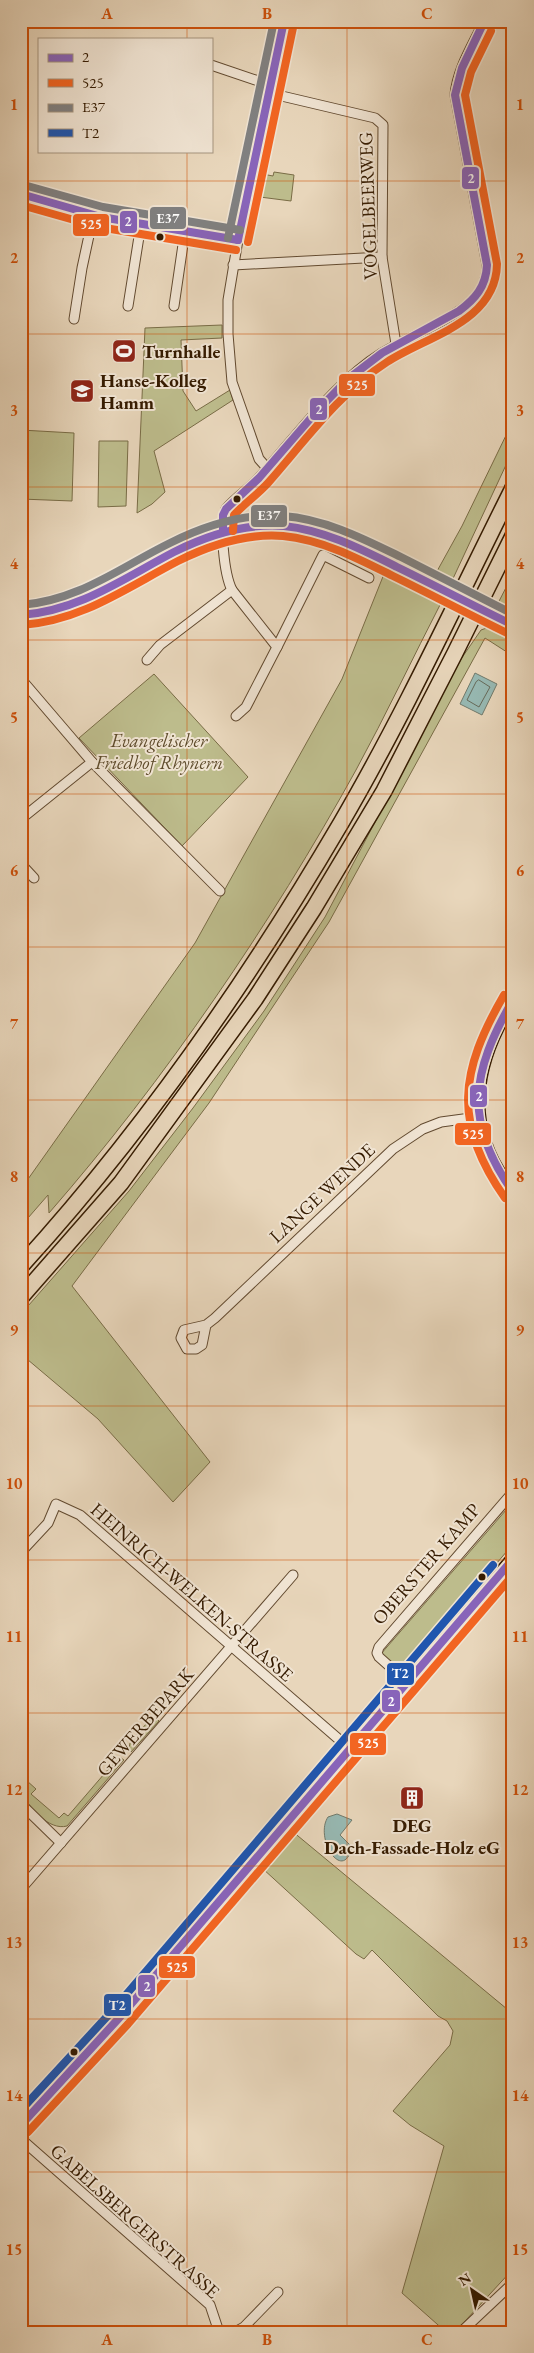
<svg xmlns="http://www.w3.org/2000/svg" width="534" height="2353" viewBox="0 0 534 2353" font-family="'EB Garamond',serif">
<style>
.green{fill:#bdbc8c;stroke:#796c46}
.water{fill:#97b9b3;stroke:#707a6c}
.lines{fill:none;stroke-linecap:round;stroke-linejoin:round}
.shore{stroke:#666a5a;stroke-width:1}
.street-casing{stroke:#624a30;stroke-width:11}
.secondary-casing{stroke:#351b01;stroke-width:15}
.highway-casing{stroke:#351b01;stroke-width:18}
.street{stroke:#f0e4d3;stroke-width:9}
.secondary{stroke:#f0e4d3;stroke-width:12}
.highway{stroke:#e8d6bb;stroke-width:15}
.secondary-bridge-casing{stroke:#351b01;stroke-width:15;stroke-linecap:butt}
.secondary-bridge{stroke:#f0e4d3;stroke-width:12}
.bus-1-casing{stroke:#f0e4d3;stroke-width:11}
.bus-2-casing{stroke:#f0e4d3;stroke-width:11}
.bus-3-casing{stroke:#f0e4d3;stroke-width:11}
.bus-4-casing{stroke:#f0e4d3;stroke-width:11}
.bus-1{stroke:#8864b9;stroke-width:8}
.bus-2{stroke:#f26522;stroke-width:8}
.bus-3{stroke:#808080;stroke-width:8}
.bus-4{stroke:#2056ae;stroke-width:8}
.grid{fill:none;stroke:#cd500a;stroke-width:1;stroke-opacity:0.55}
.bus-dot{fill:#351b01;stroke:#f0e4d3;stroke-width:2}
.labels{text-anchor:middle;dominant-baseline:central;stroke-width:4;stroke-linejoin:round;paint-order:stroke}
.street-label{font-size:19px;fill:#351b01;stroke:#f0e4d3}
.poi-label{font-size:19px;font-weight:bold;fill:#351b01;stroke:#f0e4d3;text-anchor:start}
.park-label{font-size:19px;font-style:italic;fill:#5e4b2b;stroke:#f0e4d3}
.line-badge{stroke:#f0e4d3;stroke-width:2}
.badge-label{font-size:14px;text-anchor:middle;font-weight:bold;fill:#fff}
.neatline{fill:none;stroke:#cd500a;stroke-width:2}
.grid-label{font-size:16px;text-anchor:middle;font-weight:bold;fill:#cd500a}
</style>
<rect width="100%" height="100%" fill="#e8d6bb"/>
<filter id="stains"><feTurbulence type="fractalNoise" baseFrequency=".004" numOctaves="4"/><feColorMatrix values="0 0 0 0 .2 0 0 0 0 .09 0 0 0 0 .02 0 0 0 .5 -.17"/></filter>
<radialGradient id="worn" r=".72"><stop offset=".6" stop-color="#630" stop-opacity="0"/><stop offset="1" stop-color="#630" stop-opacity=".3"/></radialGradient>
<g class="green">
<polygon points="274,172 294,175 291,201 252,196 257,173 273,176"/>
<polygon points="222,325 222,338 181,340 183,391 196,411 230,390 233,400 154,451 165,492 152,504 137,513 145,328"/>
<polygon points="513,421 513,450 450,585 430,576 436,573 462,526"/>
<polygon points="21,430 74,433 72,501 21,499"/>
<polygon points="99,441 128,441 126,506 98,507"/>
<path d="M384 574 442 601C413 657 386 715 356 770 271 924 165 1080 49 1213L48 1195 21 1226V1189L195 943 342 679Z"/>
<polygon points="513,574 513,618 495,609"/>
<polygon points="492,626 513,637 513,656 485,638 329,922 209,1103 72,1286 210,1462 173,1502 98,1419 21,1354 21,1314 129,1191 193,1108 264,1011 325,917 461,659 481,630"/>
<polygon points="154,674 248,777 182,846 79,738"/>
<polygon points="513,1502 513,1544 403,1674 380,1655"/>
<polygon points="155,1717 159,1721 131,1752 129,1748 130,1743 151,1718"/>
<path d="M121 1758 124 1760 67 1826C49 1831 28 1807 22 1792 20 1785 21 1775 21 1768L26 1780 36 1789 31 1794 59 1818 64 1813 68 1816 117 1759Z"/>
<polygon points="292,1831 513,2014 513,2269 455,2332 446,2332 402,2293 444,2146 410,2125 393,2111 450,2045 453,2031 447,2021 438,2016 372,1950 364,1959 356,1954 262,1868"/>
</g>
<g class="water">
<polygon points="475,673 497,684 482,715 460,704"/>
<path d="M337 1814 352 1820 340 1835 352 1847C343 1884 314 1838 328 1817Z"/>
</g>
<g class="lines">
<polygon class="shore" points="479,680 490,687 479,707 467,700 476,682"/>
<defs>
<g id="street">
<polyline points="211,65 270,85"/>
<polyline points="269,93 375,118 383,125 382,257 396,344"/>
<path d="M21 194C91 221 165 227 238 240"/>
<polyline points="233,265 382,257"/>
<polyline points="128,306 141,224"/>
<polyline points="174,306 185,231"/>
<polyline points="74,319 82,268 93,217"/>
<polyline points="267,468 259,459 232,382 228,334 228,300 238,240 284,21"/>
<polyline points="277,647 323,555 369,578"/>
<polyline points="147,660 160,645 232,590"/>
<polyline points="21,679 92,762 220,891"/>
<path d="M236 716 246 707 277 647 232 590C224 574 219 525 226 509 236 497 249 489 259 478 297 436 334 383 382 353 405 339 462 315 476 297 484 287 487 277 487 265L455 95C457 69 473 45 484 21"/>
<polyline points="21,819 92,762"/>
<polyline points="21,864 34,878"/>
<polyline points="206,1325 202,1345 196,1349 187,1349 181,1338 184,1330 206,1325 215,1318 393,1149 423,1129 441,1122 478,1117"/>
<polyline points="21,1552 48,1523 56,1504 80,1515 350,1749"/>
<polyline points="407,1682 379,1657 377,1653 379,1647 513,1492"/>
<polyline points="21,1804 61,1843"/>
<polyline points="21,1889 293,1575"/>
<polyline points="21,2139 210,2305 219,2332"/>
<polyline points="235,2332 244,2327 278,2292"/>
<polyline points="461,2332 513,2283"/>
</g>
<g id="secondary">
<path d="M21 615C58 616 96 595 127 578 158 561 189 540 223 531 297 511 363 550 428 582"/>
<polyline points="497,618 513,625"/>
<path d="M513 1000C472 1064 461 1130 513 1192"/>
<polyline points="21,2125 120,2017 513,1559"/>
</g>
<g id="highway">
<path d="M21 1266C144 1131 249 980 341 823 404 715 457 600 513 488"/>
<polyline points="21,1297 121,1183 255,999 314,908 384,791 455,653 513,536"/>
</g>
</defs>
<use href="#street" class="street-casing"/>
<use href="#secondary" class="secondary-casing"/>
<use href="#highway" class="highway-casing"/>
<use href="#street" class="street"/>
<use href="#secondary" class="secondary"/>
<use href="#highway" class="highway"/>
<defs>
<polyline id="secondary-bridge" points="428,582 497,618"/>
</defs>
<use href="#secondary-bridge" class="secondary-bridge-casing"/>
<use href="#secondary-bridge" class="secondary-bridge"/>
<defs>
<g id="bus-1">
<polyline points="21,194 101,217 238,240"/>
<polyline points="238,240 284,21"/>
<path d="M223 531V515L226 509 259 478 317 411 348 379 382 353 459 311C475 299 486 287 487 265L455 95 462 68 482 26"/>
<path d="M21 615C79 611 124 578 174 552 208 535 245 523 284 526 324 530 361 549 397 567 436 586 474 606 513 625"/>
<path d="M513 1000C471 1072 463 1122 513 1192"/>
<polyline points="21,2125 120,2017 513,1559"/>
</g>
<g id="bus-2">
<polyline points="21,205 99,227 236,250"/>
<polyline points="248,242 294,23"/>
<path d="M233 531 234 515C245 503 257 495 268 483 305 441 339 393 387 362 427 336 496 322 497 264L465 95 471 72 491 31"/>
<path d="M22 625C81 621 126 588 178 561 210 545 246 533 283 536 323 540 359 559 393 576 432 595 470 615 509 634"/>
<path d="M504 995C460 1071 452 1123 505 1198"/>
<polyline points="28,2132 128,2024 513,1575"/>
</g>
<g id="bus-3">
<polyline points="24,185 103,207 240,230"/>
<polyline points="228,238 274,21"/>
<path d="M21 605C78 601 121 567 170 543 206 525 243 513 283 516 325 519 364 539 401 557 438 576 475 595 513 614"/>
</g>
<polyline id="bus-4" points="21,2110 113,2010 493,1565"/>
</defs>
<use href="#bus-1" class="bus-1-casing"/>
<use href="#bus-2" class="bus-2-casing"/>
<use href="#bus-3" class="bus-3-casing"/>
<use href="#bus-4" class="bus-4-casing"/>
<use href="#bus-1" class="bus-1"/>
<use href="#bus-2" class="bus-2"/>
<use href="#bus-3" class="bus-3"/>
<use href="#bus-4" class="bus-4"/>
</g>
<path class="grid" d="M187 21V39M347 21V2332M187 151V2332M21 181H513M21 334H513M21 487H513M21 640H513M21 794H513M21 947H513M21 1100H513M21 1253H513M21 1406H513M21 1560H513M21 1713H513M21 1866H513M21 2019H513M21 2172H513"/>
<defs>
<symbol id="stadium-square" viewBox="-11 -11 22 22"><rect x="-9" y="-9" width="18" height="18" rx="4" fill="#8f2418" stroke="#f0e4d3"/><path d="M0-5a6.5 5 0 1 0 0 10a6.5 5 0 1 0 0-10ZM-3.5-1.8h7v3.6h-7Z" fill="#fff"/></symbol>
<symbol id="school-square" viewBox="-11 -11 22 22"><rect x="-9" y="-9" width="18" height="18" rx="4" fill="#8f2418" stroke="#f0e4d3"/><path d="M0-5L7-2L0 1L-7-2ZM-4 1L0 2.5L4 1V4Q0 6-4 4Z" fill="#fff"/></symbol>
<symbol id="building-square" viewBox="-11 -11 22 22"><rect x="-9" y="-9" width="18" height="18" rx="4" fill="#8f2418" stroke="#f0e4d3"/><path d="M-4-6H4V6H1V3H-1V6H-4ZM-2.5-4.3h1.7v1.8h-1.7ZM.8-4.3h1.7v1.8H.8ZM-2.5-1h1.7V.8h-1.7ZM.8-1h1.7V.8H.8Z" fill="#fff"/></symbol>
</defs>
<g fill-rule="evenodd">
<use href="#stadium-square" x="110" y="337" width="28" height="28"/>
<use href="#school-square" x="68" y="377" width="28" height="28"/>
<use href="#building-square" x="398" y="1784" width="28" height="28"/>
</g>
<g class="bus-dot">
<circle cx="160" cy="237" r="4.5"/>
<circle cx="237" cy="499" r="4.5"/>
<circle cx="482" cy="1577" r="4.5"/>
<circle cx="74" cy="2052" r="4.5"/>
</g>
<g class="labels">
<g class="street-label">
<text transform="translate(368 206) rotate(-92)">VOGELBEERWEG</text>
<text transform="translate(322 1193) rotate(-43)">LANGE WENDE</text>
<text transform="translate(426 1564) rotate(-49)">OBERSTER KAMP</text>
<text transform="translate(192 1592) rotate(41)">HEINRICH-WELKEN-STRASSE</text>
<text transform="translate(145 1722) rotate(-49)">GEWERBEPARK</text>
<text transform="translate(135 2221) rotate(42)">GABELSBERGERSTRASSE</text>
</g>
<g class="poi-label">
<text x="142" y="351">Turnhalle</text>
<text x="100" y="380">Hanse-Kolleg<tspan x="100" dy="22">Hamm</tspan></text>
<text x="412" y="1825" text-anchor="middle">DEG<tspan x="412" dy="22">Dach-Fassade-Holz eG</tspan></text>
</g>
<g class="park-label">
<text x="159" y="740">Evangelischer<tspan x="159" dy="22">Friedhof Rhynern</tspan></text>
</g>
</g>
<g class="line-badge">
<rect x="461" y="166" width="19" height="24" rx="5" fill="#8864b9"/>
<rect x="149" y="206" width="38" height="24" rx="5" fill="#808080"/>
<rect x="119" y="210" width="19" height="24" rx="5" fill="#8864b9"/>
<rect x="72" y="213" width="38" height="24" rx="5" fill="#f26522"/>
<rect x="338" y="373" width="38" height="24" rx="5" fill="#f26522"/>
<rect x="309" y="397" width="19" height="24" rx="5" fill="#8864b9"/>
<rect x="250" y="504" width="38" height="24" rx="5" fill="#808080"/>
<rect x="469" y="1084" width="19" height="24" rx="5" fill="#8864b9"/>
<rect x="454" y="1122" width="38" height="24" rx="5" fill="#f26522"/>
<rect x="386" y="1662" width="29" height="24" rx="5" fill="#2056ae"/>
<rect x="381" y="1689" width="20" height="24" rx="5" fill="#8864b9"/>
<rect x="349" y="1732" width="38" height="24" rx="5" fill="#f26522"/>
<rect x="158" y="1955" width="38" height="24" rx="5" fill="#f26522"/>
<rect x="137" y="1974" width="19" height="24" rx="5" fill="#8864b9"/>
<rect x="103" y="1993" width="29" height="24" rx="5" fill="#2056ae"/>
</g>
<g class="badge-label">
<text x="471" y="183">2</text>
<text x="168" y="223">E37</text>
<text x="128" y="226">2</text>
<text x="91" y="229">525</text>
<text x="357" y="390">525</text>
<text x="319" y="414">2</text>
<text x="269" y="520">E37</text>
<text x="479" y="1101">2</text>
<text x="473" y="1139">525</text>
<text x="400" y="1678">T2</text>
<text x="391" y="1706">2</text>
<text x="368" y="1748">525</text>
<text x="177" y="1972">525</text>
<text x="147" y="1991">2</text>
<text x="117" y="2010">T2</text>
</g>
<rect width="534" height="2353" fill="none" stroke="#e8d6bb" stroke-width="55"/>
<rect x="38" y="38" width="175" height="115" fill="#f0e4d3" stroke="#a5947f"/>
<rect x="48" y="54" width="25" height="8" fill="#8864b9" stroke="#a5947f"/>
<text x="82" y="62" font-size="15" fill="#351b01">2</text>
<rect x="48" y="79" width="25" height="8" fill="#f26522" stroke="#a5947f"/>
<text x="82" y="88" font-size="15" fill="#351b01">525</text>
<rect x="48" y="104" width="25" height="8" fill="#808080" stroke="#a5947f"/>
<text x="82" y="112" font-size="15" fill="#351b01">E37</text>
<rect x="48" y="129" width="25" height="8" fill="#2056ae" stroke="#a5947f"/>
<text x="82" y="138" font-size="15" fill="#351b01">T2</text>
<g transform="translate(472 2290) rotate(326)" stroke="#f0e4d3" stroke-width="4" paint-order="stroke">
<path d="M0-4L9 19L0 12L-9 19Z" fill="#351b01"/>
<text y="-8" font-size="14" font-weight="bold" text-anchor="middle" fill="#351b01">N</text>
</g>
<rect x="28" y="28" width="478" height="2298" class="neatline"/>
<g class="grid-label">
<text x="107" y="19">A</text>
<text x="267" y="19">B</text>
<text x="427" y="19">C</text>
<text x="14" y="110">1</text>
<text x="520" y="110">1</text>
<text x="14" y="263">2</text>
<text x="520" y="263">2</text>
<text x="14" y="416">3</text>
<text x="520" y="416">3</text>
<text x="14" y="569">4</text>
<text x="520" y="569">4</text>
<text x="14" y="723">5</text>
<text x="520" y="723">5</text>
<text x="14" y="876">6</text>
<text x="520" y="876">6</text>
<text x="14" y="1029">7</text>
<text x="520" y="1029">7</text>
<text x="14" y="1182">8</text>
<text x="520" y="1182">8</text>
<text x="14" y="1335">9</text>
<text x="520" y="1335">9</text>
<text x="14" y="1489">10</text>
<text x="520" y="1489">10</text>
<text x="14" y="1642">11</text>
<text x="520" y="1642">11</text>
<text x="14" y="1795">12</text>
<text x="520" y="1795">12</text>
<text x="14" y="1948">13</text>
<text x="520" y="1948">13</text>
<text x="14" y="2101">14</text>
<text x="520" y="2101">14</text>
<text x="14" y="2255">15</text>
<text x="520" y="2255">15</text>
<text x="107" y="2345">A</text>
<text x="267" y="2345">B</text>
<text x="427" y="2345">C</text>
</g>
<rect width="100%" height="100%" filter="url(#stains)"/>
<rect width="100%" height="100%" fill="url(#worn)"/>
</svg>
